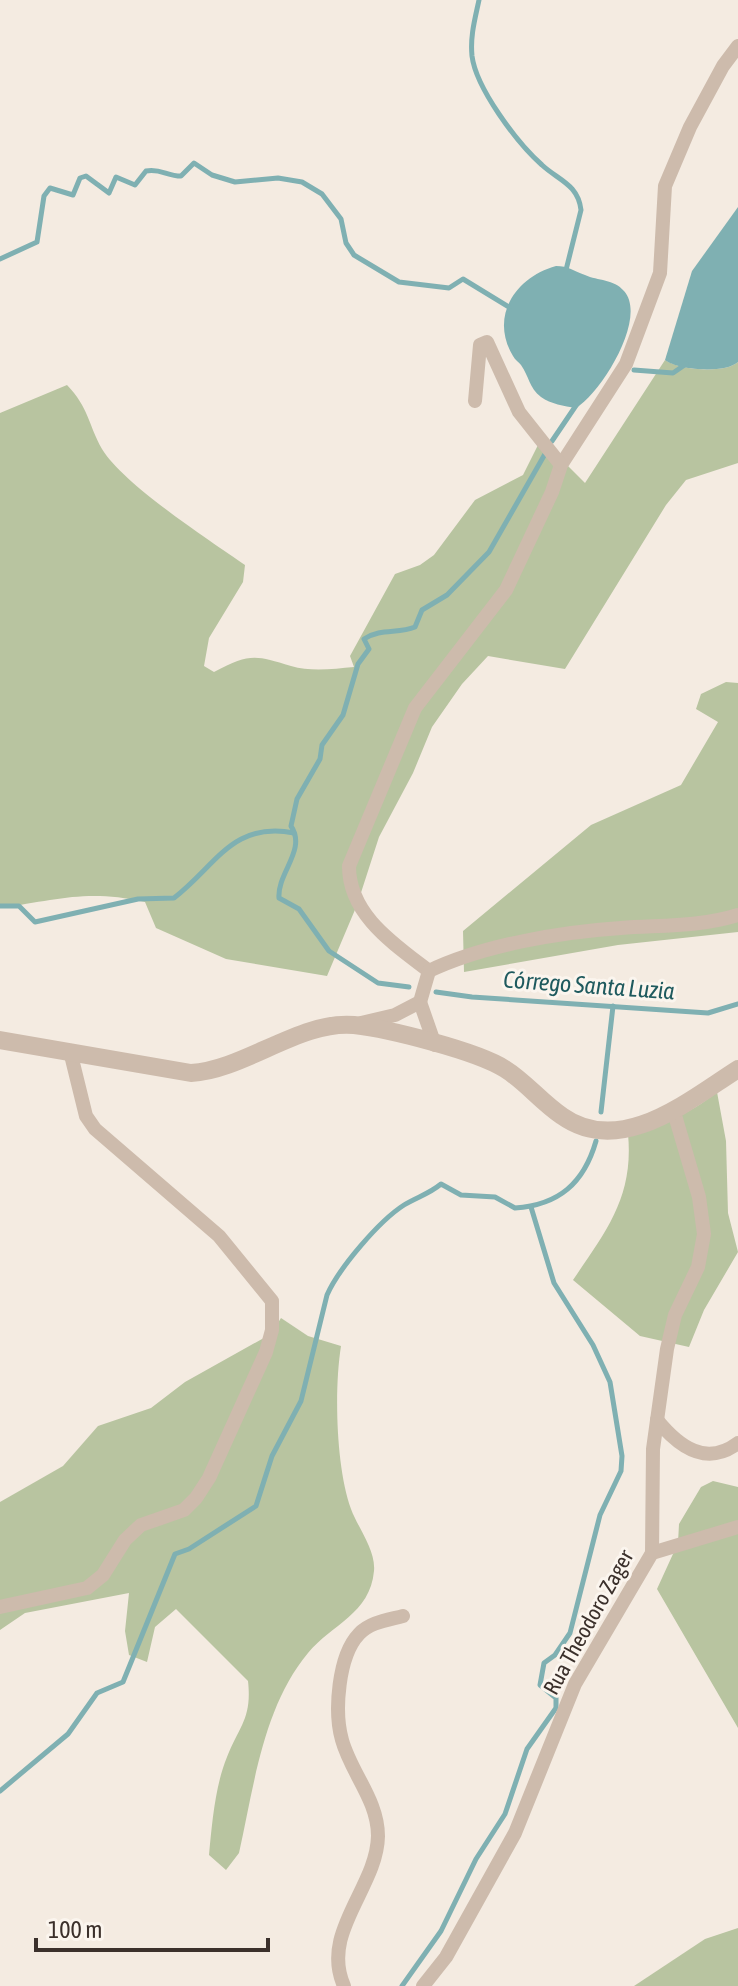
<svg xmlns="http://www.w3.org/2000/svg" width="738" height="1986" viewBox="0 0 738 1986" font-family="'Asap Condensed',sans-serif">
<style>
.green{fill:#b8c4a0}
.water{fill:#7fb0b2}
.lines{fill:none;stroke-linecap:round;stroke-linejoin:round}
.stream{stroke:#7fb0b2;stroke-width:5}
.minor{stroke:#cdbbac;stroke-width:14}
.tertiary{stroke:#cdbbac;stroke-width:18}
.labels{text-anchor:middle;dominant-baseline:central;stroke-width:6;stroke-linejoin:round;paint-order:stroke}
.street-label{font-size:22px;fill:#3b302b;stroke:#fbf5ee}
.water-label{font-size:24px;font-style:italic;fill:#1f5a5e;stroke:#fbf5ee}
</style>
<rect width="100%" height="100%" fill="#f4ebe1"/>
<g class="green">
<path d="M665 360C678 370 725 374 738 362V463L686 480 666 505 565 669 488 656 462 684 432 727 413 773 379 837 357 905 327 976 226 959 156 928 145 902C87 889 57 900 0 908V413L67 385C89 408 88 424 102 449 123 484 209 540 245 565L243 582 209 638 204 666 214 672C250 653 255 655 291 666 311 672 333 669 354 667L350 656 395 574 420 565 434 555 475 500 523 475 541 439 585 483Z"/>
<polygon points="726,682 738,683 738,932 618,945 464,972 463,931 591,825 681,785 718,722 696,709 701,694"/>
<path d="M717 1092 726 1141 728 1213 738 1252 704 1310 689 1347 640 1336 573 1280C606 1231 634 1197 628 1134 663 1125 688 1115 717 1092Z"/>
<path d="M281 1318 308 1336 341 1346C334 1390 336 1467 351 1509 358 1528 376 1550 374 1571 370 1614 332 1624 308 1653 263 1707 254 1786 239 1853L226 1870 209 1855C212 1824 215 1786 227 1757 240 1725 252 1718 248 1681L176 1609 155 1627 147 1662 129 1655 125 1631 129 1593 25 1613 0 1630V1502L63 1466 98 1426 151 1408 185 1382 271 1334Z"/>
<polygon points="713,1481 738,1487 738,1728 657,1589 678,1543 679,1524 701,1487"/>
<polygon points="738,1928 738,1986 634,1986 705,1939"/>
</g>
<g class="water">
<path d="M738 207V362C725 374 677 370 665 360L692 271Z"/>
<path d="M556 266C568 266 574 271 585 275 598 281 614 279 624 291 648 318 601 393 576 408 564 406 551 404 541 397 529 388 529 376 521 365 519 362 515 360 513 356 489 316 516 277 556 266Z"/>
</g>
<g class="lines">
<g class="stream">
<path d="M479 0C475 19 470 36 472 56 476 88 517 143 542 165 558 180 578 184 581 210L566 270"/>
<path d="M0 259 37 242 44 196 50 188 73 195 80 178 86 176 109 193 116 177 135 185 146 171C160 168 167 176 181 176L194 163 212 175 235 182 278 178 302 182 322 194 341 219 346 243 354 255 399 282 449 288 463 279 509 307"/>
<polyline points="634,370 673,373 686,364"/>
<polyline points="552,441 577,404"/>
<path d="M0 906H19L35 922 138 899 174 898C216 866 232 821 294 833"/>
<path d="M409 987 378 983 329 951 299 909 279 898C277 873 307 850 291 826L297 799 320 759 322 745 343 715 358 664 369 649 364 639C381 628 398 634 415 627L422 610 447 595 489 552 545 454"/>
<polyline points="436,992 472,997 708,1013 738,1004"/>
<polyline points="601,1112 613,1006"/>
<path d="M0 1791 68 1734 97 1693 123 1682 175 1554 189 1549 256 1506 272 1456 301 1401 327 1295C339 1268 379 1221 404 1205 417 1197 429 1194 441 1184L461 1195 495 1197 515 1208C559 1205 584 1183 596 1141"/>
<polyline points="402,1986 441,1931 476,1859 505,1814 527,1749 556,1708 556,1698 540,1685 544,1663 555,1655 570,1633 600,1515 621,1471 622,1456 610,1382 593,1345 554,1283 531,1207"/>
</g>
<g class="minor">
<path d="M738 46 723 66 690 127 665 186 660 273 626 364 561 465 552 492 506 590 415 708 349 866C349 915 394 944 429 971 483 945 561 932 621 928 661 925 700 927 738 915"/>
<polyline points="475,401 480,345 487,342 519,412 561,465"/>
<polyline points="420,1002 435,1045"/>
<polyline points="361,1023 395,1015 420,1002 429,971"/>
<path d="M657 1420C679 1447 706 1467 738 1443"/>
<polyline points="652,1553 738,1527"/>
<polyline points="0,1607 87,1588 103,1575 125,1540 141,1525 184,1510 196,1498 209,1478 266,1352 272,1330 272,1301 219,1236 95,1129 86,1116 71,1055"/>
<path d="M344 1986C320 1932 377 1888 378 1836 378 1800 351 1773 342 1740 334 1712 338 1656 359 1634 370 1622 388 1620 403 1616"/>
<polyline points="423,1986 446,1957 515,1833 575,1684 652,1553 653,1449 667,1349 675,1315 698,1267 704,1234 699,1197 674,1112"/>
</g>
<path class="tertiary" d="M0 1040 191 1073C244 1070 301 1020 354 1025 389 1029 477 1051 505 1069 526 1082 541 1102 562 1116 621 1158 689 1100 738 1069"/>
</g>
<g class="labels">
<g class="street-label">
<text transform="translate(588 1622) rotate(-61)">Rua Theodoro Zager</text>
</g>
<g class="water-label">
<text transform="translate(589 985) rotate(4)">Córrego Santa Luzia</text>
</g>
</g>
<path d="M36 1938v12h232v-12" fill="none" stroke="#3b302b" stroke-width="4"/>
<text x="48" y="1938" font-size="24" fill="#3b302b" stroke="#fbf5ee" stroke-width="6" paint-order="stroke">100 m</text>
</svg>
